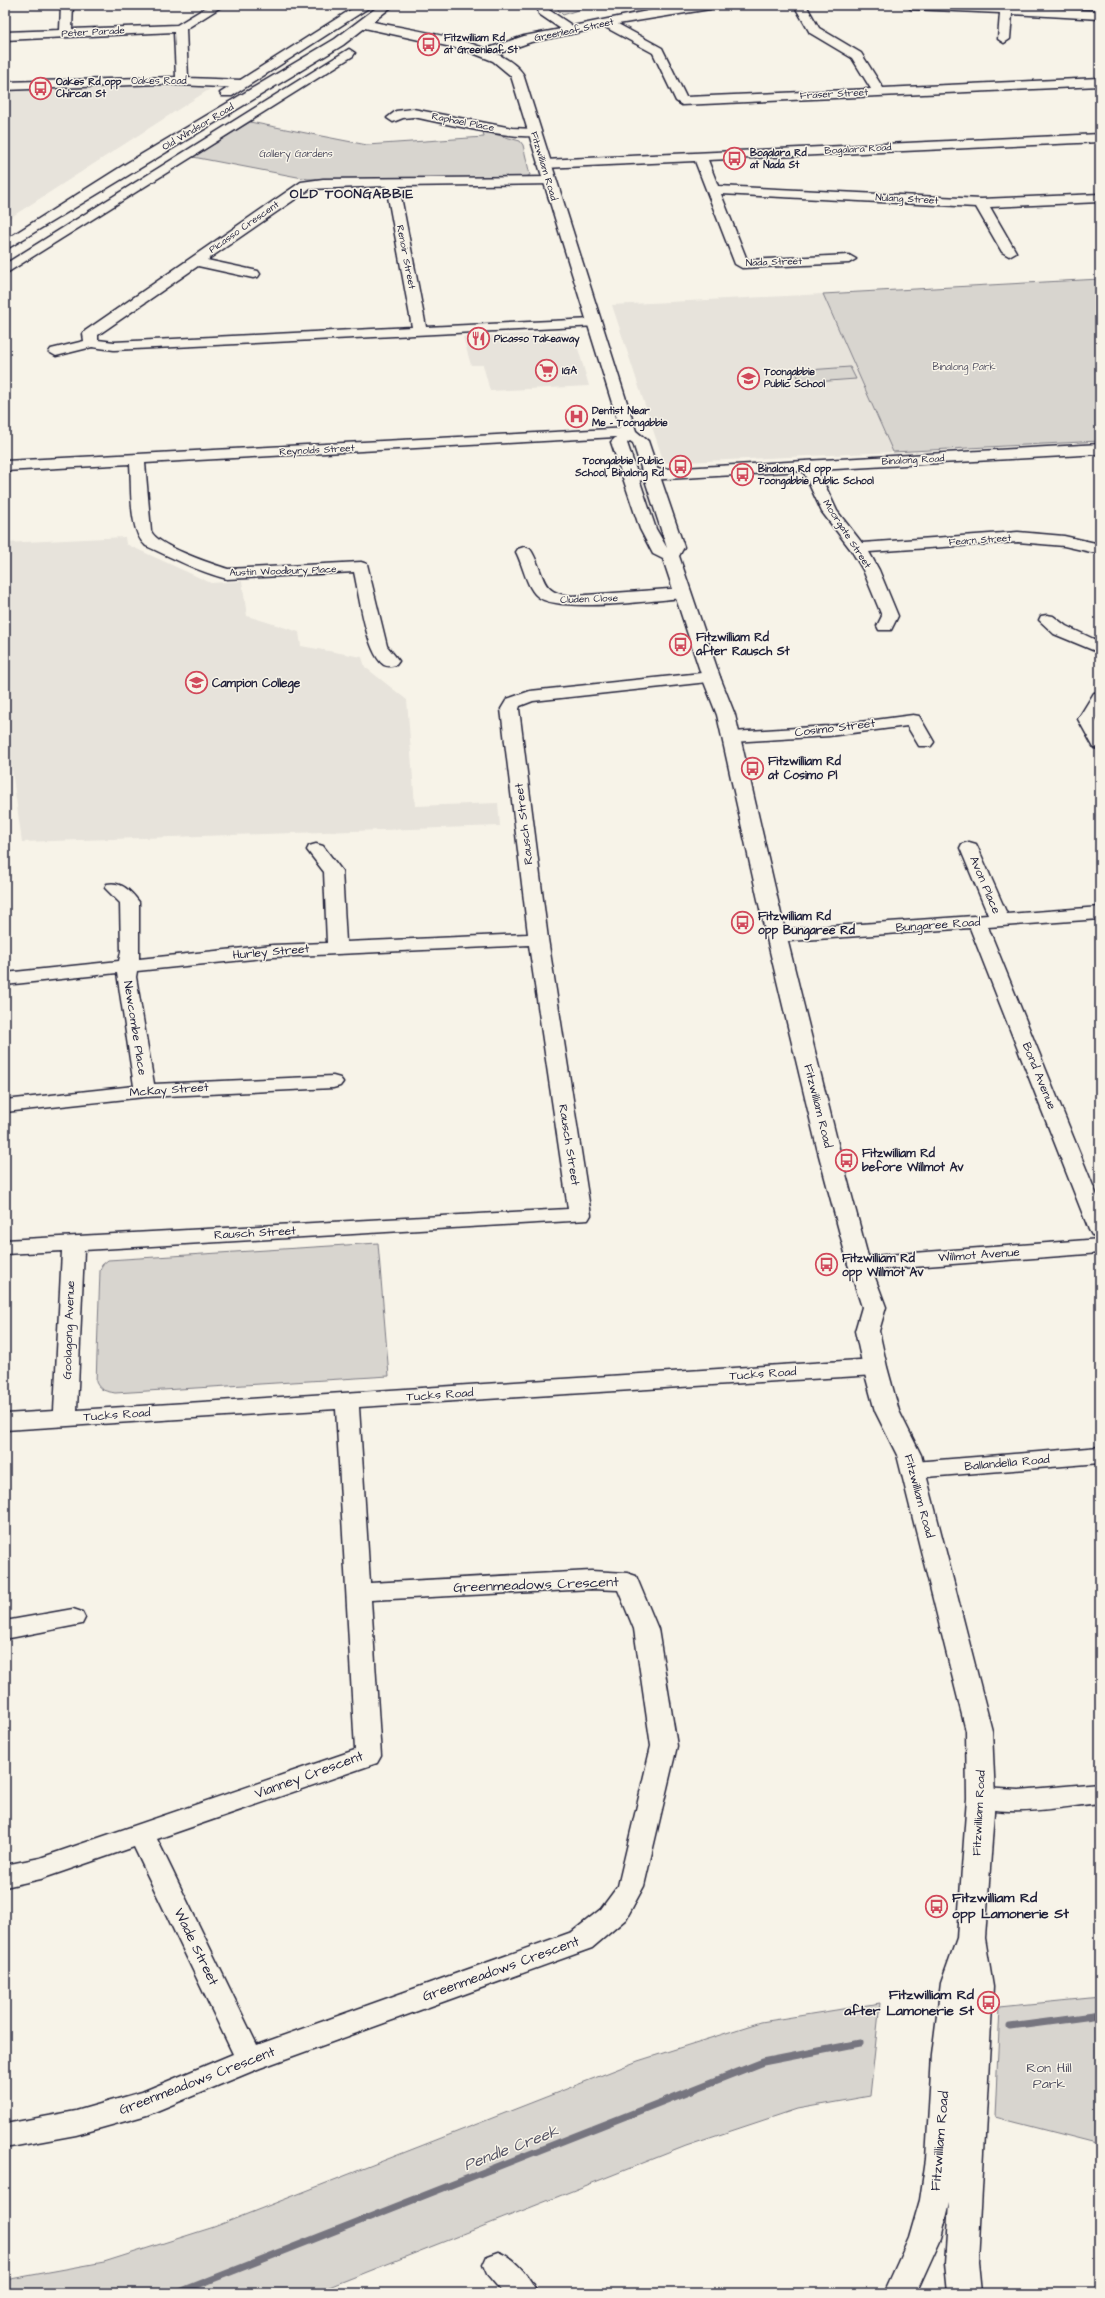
<svg xmlns="http://www.w3.org/2000/svg" width="1105" height="2298" viewBox="0 0 1105 2298" font-family="'Architects Daughter',sans-serif">
<style>
.built{fill:#e7e3db}
.green{fill:#d8d5cf;stroke:#7d7c85}
.lines{fill:none;stroke-linecap:round;stroke-linejoin:round}
.stream{stroke:#76747f;stroke-width:7}
.minor-casing{stroke:#22223b;stroke-width:3}
.major-casing{stroke:#22223b;stroke-width:3}
.highway-casing{stroke:#22223b;stroke-width:3}
.minor{fill:#f7f3e8;fill-rule:evenodd}
.major{fill:#f7f3e8;fill-rule:evenodd}
.highway{fill:#f7f3e8;fill-rule:evenodd}
.labels{text-anchor:middle;dominant-baseline:central;stroke-width:3;stroke-linejoin:round;paint-order:stroke}
.far-street-label{font-size:10px;fill:#22223b;stroke:#f7f3e8}
.far-poi-label{font-size:10px;font-weight:bold;fill:#22223b;stroke:#f7f3e8;text-anchor:start}
.far-park-label{font-size:10px;fill:#504f60;stroke:#f7f3e8}
.poi-label{font-size:12px;font-weight:bold;fill:#22223b;stroke:#f7f3e8;text-anchor:start}
.street-label{font-size:12px;fill:#22223b;stroke:#f7f3e8}
.far-district-label{font-size:13px;font-weight:bold;letter-spacing:1px;fill:#22223b;stroke:#f7f3e8}
.near-street-label{font-size:14px;fill:#22223b;stroke:#f7f3e8}
.near-poi-label{font-size:14px;font-weight:bold;fill:#22223b;stroke:#f7f3e8;text-anchor:start}
.near-park-label{font-size:14px;fill:#504f60;stroke:#f7f3e8}
.near-water-label{font-size:16px;font-style:italic;fill:#535263;stroke:#f7f3e8}
</style>
<rect width="100%" height="100%" fill="#f7f3e8"/>
<filter id="ink" filterUnits="userSpaceOnUse"><feTurbulence type="fractalNoise" baseFrequency=".025" numOctaves="2"/><feDisplacementMap in="SourceGraphic" scale="8" xChannelSelector="R" yChannelSelector="G"/><feConvolveMatrix kernelMatrix="1 2 1 2 8 2 1 2 1" color-interpolation-filters="sRGB"/></filter>
<g filter="url(#ink)">
<g class="built">
<polygon points="146,85 210,89 5,221 5,90"/>
<polygon points="823,294 893,452 664,463 612,305"/>
<polygon points="559,332 573,335 575,338 589,386 490,391 483,365 471,365 463,337"/>
<polygon points="125,537 126,544 211,583 242,581 247,616 299,632 301,646 362,657 365,667 407,700 415,806 498,803 500,826 22,842 5,720 5,543"/>
</g>
<g class="green">
<polygon points="559,5 592,5 563,15 558,10"/>
<polygon points="250,122 367,145 484,137 483,131 520,141 523,145 530,175 524,178 308,179 193,157"/>
<polygon points="1100,279 1100,441 893,452 823,294"/>
<polygon points="850,367 856,379 801,383 795,371"/>
<path d="M378 1243 389 1376 115 1393C106 1391 100 1391 96 1382L100 1271 102 1265 108 1260Z"/>
<polygon points="1100,1997 1100,2144 995,2117 1000,2007"/>
<polygon points="880,2003 870,2096 797,2109 686,2146 314,2293 5,2293 5,2280 104,2262 214,2227 638,2061 761,2022"/>
</g>
<g class="lines">
<g class="stream">
<polyline points="1010,2027 1100,2015"/>
<polyline points="177,2293 763,2062 860,2043"/>
</g>
<defs>
<g id="minor">
<polygon points="61,5 73,5 72,29 177,25 210,5 224,5 186,29 188,78 241,80 247,84 241,88 159,84 5,90 5,82 176,77 174,32 5,40 5,32 60,30"/>
<polygon points="537,5 549,5 549,10 573,26 672,6 716,5 710,9 618,24 662,48 686,97 871,89 852,58 810,33 794,5 806,5 819,28 861,53 883,88 1100,78 1100,86 682,105 676,101 653,53 605,27 531,42 491,56 483,56 481,53 483,50 524,36 561,29 539,14"/>
<polygon points="905,5 978,5 1100,11 1100,19 1012,14 1010,39 1004,43 998,39 1000,13 911,9"/>
<polygon points="349,49 355,53 353,56 5,274 5,264"/>
<path d="M413 109 512 128 534 129 540 133C532 145 431 120 413 117L403 118 393 122 387 118 396 111Z"/>
<polygon points="1100,134 1100,142 708,160 718,186 981,199 1100,194 1100,202 990,207 1016,252 1009,256 1002,252 976,207 721,194 747,260 849,255 856,259 849,263 742,268 735,264 695,161 544,168 537,164 544,160"/>
<path d="M549 177 554 178 556 181 554 184 399 186 426 327 593 319 600 323 598 326 114 350 92 347 56 356 49 352 51 349 84 341 83 334 85 331 301 182 323 179ZM386 186 412 327 114 342 98 340V335L198 266 253 278 258 277 260 274 258 271 207 260 310 189Z"/>
<path d="M629 428 634 430 637 433 634 436 145 463 151 531C157 546 212 564 228 569L361 562 367 564 387 646 399 661 396 665C392 666 388 667 384 665 366 653 359 593 354 572L227 579C199 572 173 558 146 546 128 531 132 487 130 464L5 471V461Z"/>
<polygon points="1100,444 1100,454 818,470 837,511 862,543 1018,532 1064,536 1100,544 1100,554 1064,546 1018,542 869,552 879,570 898,616 891,630 879,630 877,626 882,616 863,570 851,550 822,512 803,471 631,481 626,479 623,476 626,473 631,471"/>
<path d="M524 547 530 549 532 552C546 577 539 593 572 596L683 588 689 589 691 593 689 597 683 598C654 600 557 614 537 596 526 586 523 565 516 552L518 549Z"/>
<polygon points="1047,615 1053,616 1066,626 1100,642 1100,653 1054,634 1039,620 1041,616"/>
<path d="M711 672 717 673 720 677 717 681 533 701 520 706 519 709 548 939 591 1215 588 1220 84 1250 77 1410 875 1359 883 1362 886 1367 883 1372 875 1375 359 1407 370 1583 591 1571 627 1573 636 1576 658 1629 677 1746 644 1886 626 1919 592 1948 260 2068 147 2115 76 2135 5 2148V2124L76 2111 142 2092 233 2054 134 1847 41 1879 5 1887V1865L40 1858 355 1750 336 1409 5 1430V1414L54 1411 62 1251 5 1254V1240L568 1209 529 945 273 957 137 971 136 977 154 1084 333 1076 340 1078 343 1082 340 1086 333 1088 145 1097 5 1112V1100L134 1086 117 973 5 985V973L119 961 121 952 120 903 105 888 107 884C121 881 131 891 139 902V959L273 945 327 943 324 872 307 850 309 846 316 844 323 846 342 871 346 942 528 934 501 709 507 699 530 691ZM591 1589 618 1590 634 1629 651 1746 618 1886 601 1909 572 1932 257 2045 157 1839 377 1763 381 1756 371 1600Z"/>
<polygon points="1100,692 1100,712 1096,719 1100,727 1100,749 1094,748 1078,719 1094,693"/>
<polygon points="913,715 919,716 934,742 931,746 919,746 907,726 829,736 732,742 726,741 723,737 726,733 732,732 829,726"/>
<polygon points="969,842 976,844 978,848 1007,914 1100,907 1100,919 988,927 1100,1203 1100,1237 1092,1235 1089,1230 970,928 776,942 769,940 766,936 769,932 776,930 988,915 960,848 962,844"/>
<polygon points="1100,1239 1100,1253 859,1271 851,1269 848,1264 851,1259 859,1257"/>
<polygon points="1100,1447 1100,1463 914,1478 906,1476 902,1470 906,1464 914,1462"/>
<polygon points="73,1609 82,1612 85,1618 82,1624 5,1639 5,1621"/>
<path d="M1100 1783V1803C1060 1807 1011 1818 972 1805L968 1798 972 1791 981 1788 1019 1790Z"/>
<path d="M498 2252C515 2258 530 2277 537 2293H503L487 2274 483 2265 487 2256Z"/>
</g>
<path id="major" d="M364 20C404 29 500 40 523 74L636 431 648 441 684 547 679 556 720 677 735 715 782 918 839 1148 870 1264 886 1307 879 1331 887 1367 899 1411 921 1455 992 1731 995 1798 985 1938 993 1987 978 2263 981 2293H949L946 2263 950 2201 941 2238 916 2293H884L909 2238 920 2200 926 2159 932 2055 941 1983 957 1938 967 1798 966 1731 897 1455 875 1411 863 1367 855 1331 862 1307 848 1264 817 1148 762 918 717 715 702 677 663 559 653 554 640 529 611 442 621 432 511 76 493 61 465 50 360 27 358 24ZM630 441 633 443 667 548 656 529 627 443Z"/>
<g id="highway">
<polygon points="358,5 373,5 232,96 222,96 220,93"/>
<polygon points="380,5 394,5 343,45 5,250 5,240 127,163 335,39"/>
</g>
</defs>
<use href="#minor" class="minor-casing"/>
<use href="#major" class="major-casing"/>
<use href="#highway" class="highway-casing"/>
<use href="#minor" class="minor"/>
<use href="#major" class="major"/>
<use href="#highway" class="highway"/>
</g>
</g>
<defs>
<symbol id="bus-ring" viewBox="-11 -11 22 22"><circle r="9.5" fill="#f7f3e8" stroke="#d1495b" stroke-width="1.5"/><path d="M-5-6H5V4H4V6H2V4H-2V6H-4V4H-5ZM-3.5-4V0h7V-4ZM-3.5 1.2v1.5H-2V1.2ZM2 1.2v1.5H3.5V1.2Z" fill="#d1495b"/></symbol>
<symbol id="restaurant-ring" viewBox="-11 -11 22 22"><circle r="9.5" fill="#f7f3e8" stroke="#d1495b" stroke-width="1.5"/><path d="M-5-6h1v4h1v-4h1v4h1v-4h1v5L-1.5 .5V6h-2V.5L-5-1ZM5-6V6H3V1.5H1.5Q1.5-4 5-6Z" fill="#d1495b"/></symbol>
<symbol id="supermarket-ring" viewBox="-11 -11 22 22"><circle r="9.5" fill="#f7f3e8" stroke="#d1495b" stroke-width="1.5"/><path d="M-6-5.5h2.5l.6 2H6L4.5 2H-2.5L-4.4-4H-6ZM-1.5 3.2a1.3 1.3 0 1 0 .1 0ZM3 3.2a1.3 1.3 0 1 0 .1 0Z" fill="#d1495b"/></symbol>
<symbol id="school-ring" viewBox="-11 -11 22 22"><circle r="9.5" fill="#f7f3e8" stroke="#d1495b" stroke-width="1.5"/><path d="M0-5L7-2L0 1L-7-2ZM-4 1L0 2.5L4 1V4Q0 6-4 4Z" fill="#d1495b"/></symbol>
<symbol id="hospital-ring" viewBox="-11 -11 22 22"><circle r="9.5" fill="#f7f3e8" stroke="#d1495b" stroke-width="1.5"/><path d="M-5-5h3v3.5h4V-5h3V5h-3V1.5h-4V5h-3Z" fill="#d1495b"/></symbol>
</defs>
<g fill-rule="evenodd">
<use href="#bus-ring" x="416" y="32" width="25" height="25"/>
<use href="#bus-ring" x="28" y="76" width="25" height="25"/>
<use href="#bus-ring" x="722" y="146" width="25" height="25"/>
<use href="#restaurant-ring" x="466" y="326" width="25" height="25"/>
<use href="#supermarket-ring" x="534" y="358" width="25" height="25"/>
<use href="#school-ring" x="736" y="366" width="25" height="25"/>
<use href="#hospital-ring" x="564" y="404" width="25" height="25"/>
<use href="#bus-ring" x="668" y="454" width="25" height="25"/>
<use href="#bus-ring" x="730" y="462" width="25" height="25"/>
<use href="#bus-ring" x="668" y="632" width="25" height="25"/>
<use href="#school-ring" x="184" y="670" width="25" height="25"/>
<use href="#bus-ring" x="740" y="756" width="25" height="25"/>
<use href="#bus-ring" x="730" y="910" width="25" height="25"/>
<use href="#bus-ring" x="834" y="1148" width="25" height="25"/>
<use href="#bus-ring" x="814" y="1252" width="25" height="25"/>
<use href="#bus-ring" x="924" y="1894" width="25" height="25"/>
<use href="#bus-ring" x="976" y="1990" width="25" height="25"/>
</g>
<g class="labels">
<g class="far-street-label">
<text transform="translate(574 30) rotate(-12)">Greenleaf Street</text>
<text transform="translate(93 32) rotate(-3)">Peter Parade</text>
<text x="159" y="81">Oakes Road</text>
<text transform="translate(834 94) rotate(-3)">Fraser Street</text>
<text transform="translate(463 122) rotate(11)">Raphael Place</text>
<text transform="translate(198 127) rotate(-31)">Old Windsor Road</text>
<text transform="translate(858 149) rotate(-3)">Bogalara Road</text>
<text transform="translate(544 166) rotate(73)">Fitzwilliam Road</text>
<text transform="translate(907 199) rotate(3)">Nulang Street</text>
<text transform="translate(244 227) rotate(-35)">Picasso Crescent</text>
<text transform="translate(406 257) rotate(79)">Renoir Street</text>
<text transform="translate(774 262) rotate(-2)">Nada Street</text>
<text transform="translate(317 450) rotate(-3)">Reynolds Street</text>
<text transform="translate(913 460) rotate(-3)">Binalong Road</text>
<text transform="translate(847 534) rotate(57)">Moorgate Street</text>
<text transform="translate(980 540) rotate(-4)">Fearn Street</text>
<text transform="translate(283 571) rotate(-2)">Austin Woodbury Place</text>
<text transform="translate(589 599) rotate(-2)">Cluden Close</text>
</g>
<g class="far-poi-label">
<text x="444" y="38">Fitzwilliam Rd<tspan x="444" dy="12">at Greenleaf St</tspan></text>
<text x="56" y="82">Oakes Rd opp<tspan x="56" dy="12">Chircan St</tspan></text>
<text x="750" y="153">Bogalara Rd<tspan x="750" dy="12">at Nada St</tspan></text>
<text x="494" y="339">Picasso Takeaway</text>
<text x="562" y="371">IGA</text>
<text x="764" y="372">Toongabbie<tspan x="764" dy="12">Public School</tspan></text>
<text x="592" y="411">Dentist Near<tspan x="592" dy="12">Me - Toongabbie</tspan></text>
<text x="664" y="461" text-anchor="end">Toongabbie Public<tspan x="664" dy="12">School, Binalong Rd</tspan></text>
<text x="758" y="469">Binalong Rd opp<tspan x="758" dy="12">Toongabbie Public School</tspan></text>
</g>
<g class="far-park-label">
<text x="296" y="154">Gallery Gardens</text>
<text x="964" y="367">Binalong Park</text>
</g>
<g class="poi-label">
<text x="696" y="637">Fitzwilliam Rd<tspan x="696" dy="14">after Rausch St</tspan></text>
<text x="212" y="683">Campion College</text>
<text x="768" y="761">Fitzwilliam Rd<tspan x="768" dy="14">at Cosimo Pl</tspan></text>
<text x="758" y="916">Fitzwilliam Rd<tspan x="758" dy="14">opp Bungaree Rd</tspan></text>
<text x="862" y="1153">Fitzwilliam Rd<tspan x="862" dy="14">before Willmot Av</tspan></text>
<text x="842" y="1258">Fitzwilliam Rd<tspan x="842" dy="14">opp Willmot Av</tspan></text>
</g>
<g class="street-label">
<text transform="translate(835 728) rotate(-7)">Cosimo Street</text>
<text transform="translate(524 824) rotate(-97)">Rausch Street</text>
<text transform="translate(985 885) rotate(67)">Avon Place</text>
<text transform="translate(938 925) rotate(-4)">Bungaree Road</text>
<text transform="translate(271 952) rotate(-5)">Hurley Street</text>
<text transform="translate(135 1028) rotate(81)">Newcombe Place</text>
<text transform="translate(1039 1076) rotate(68)">Bond Avenue</text>
<text transform="translate(169 1090) rotate(-4)">McKay Street</text>
<text transform="translate(818 1106) rotate(76)">Fitzwilliam Road</text>
<text transform="translate(569 1145) rotate(81)">Rausch Street</text>
<text transform="translate(255 1233) rotate(-3)">Rausch Street</text>
<text transform="translate(979 1255) rotate(-4)">Willmot Avenue</text>
<text transform="translate(69 1330) rotate(-88)">Goolagong Avenue</text>
<text transform="translate(763 1374) rotate(-4)">Tucks Road</text>
<text transform="translate(440 1395) rotate(-4)">Tucks Road</text>
<text transform="translate(117 1415) rotate(-4)">Tucks Road</text>
<text transform="translate(1007 1463) rotate(-5)">Ballandella Road</text>
<text transform="translate(919 1496) rotate(75)">Fitzwilliam Road</text>
<text transform="translate(979 1813) rotate(-87)">Fitzwilliam Road</text>
</g>
<g class="far-district-label">
<text x="352" y="194">OLD TOONGABBIE</text>
</g>
<g class="near-street-label">
<text transform="translate(536 1585) rotate(-2)">Greenmeadows Crescent</text>
<text transform="translate(309 1775) rotate(-20)">Vianney Crescent</text>
<text transform="translate(196 1947) rotate(64)">Wade Street</text>
<text transform="translate(501 1969) rotate(-20)">Greenmeadows Crescent</text>
<text transform="translate(197 2081) rotate(-21)">Greenmeadows Crescent</text>
<text transform="translate(940 2141) rotate(-85)">Fitzwilliam Road</text>
</g>
<g class="near-poi-label">
<text x="952" y="1898">Fitzwilliam Rd<tspan x="952" dy="16">opp Lamonerie St</tspan></text>
<text x="974" y="1995" text-anchor="end">Fitzwilliam Rd<tspan x="974" dy="16">after Lamonerie St</tspan></text>
</g>
<g class="near-park-label">
<text x="1049" y="2068">Ron Hill<tspan x="1049" dy="16">Park</tspan></text>
</g>
<g class="near-water-label">
<text transform="translate(511 2148) rotate(-21)">Pendle Creek</text>
</g>
</g>
<rect width="1105" height="2298" fill="none" stroke="#f7f3e8" stroke-width="20"/>
<rect x="10" y="10" width="1085" height="2278" fill="none" stroke="#22223b" stroke-width="1.5" filter="url(#ink)"/>
</svg>
